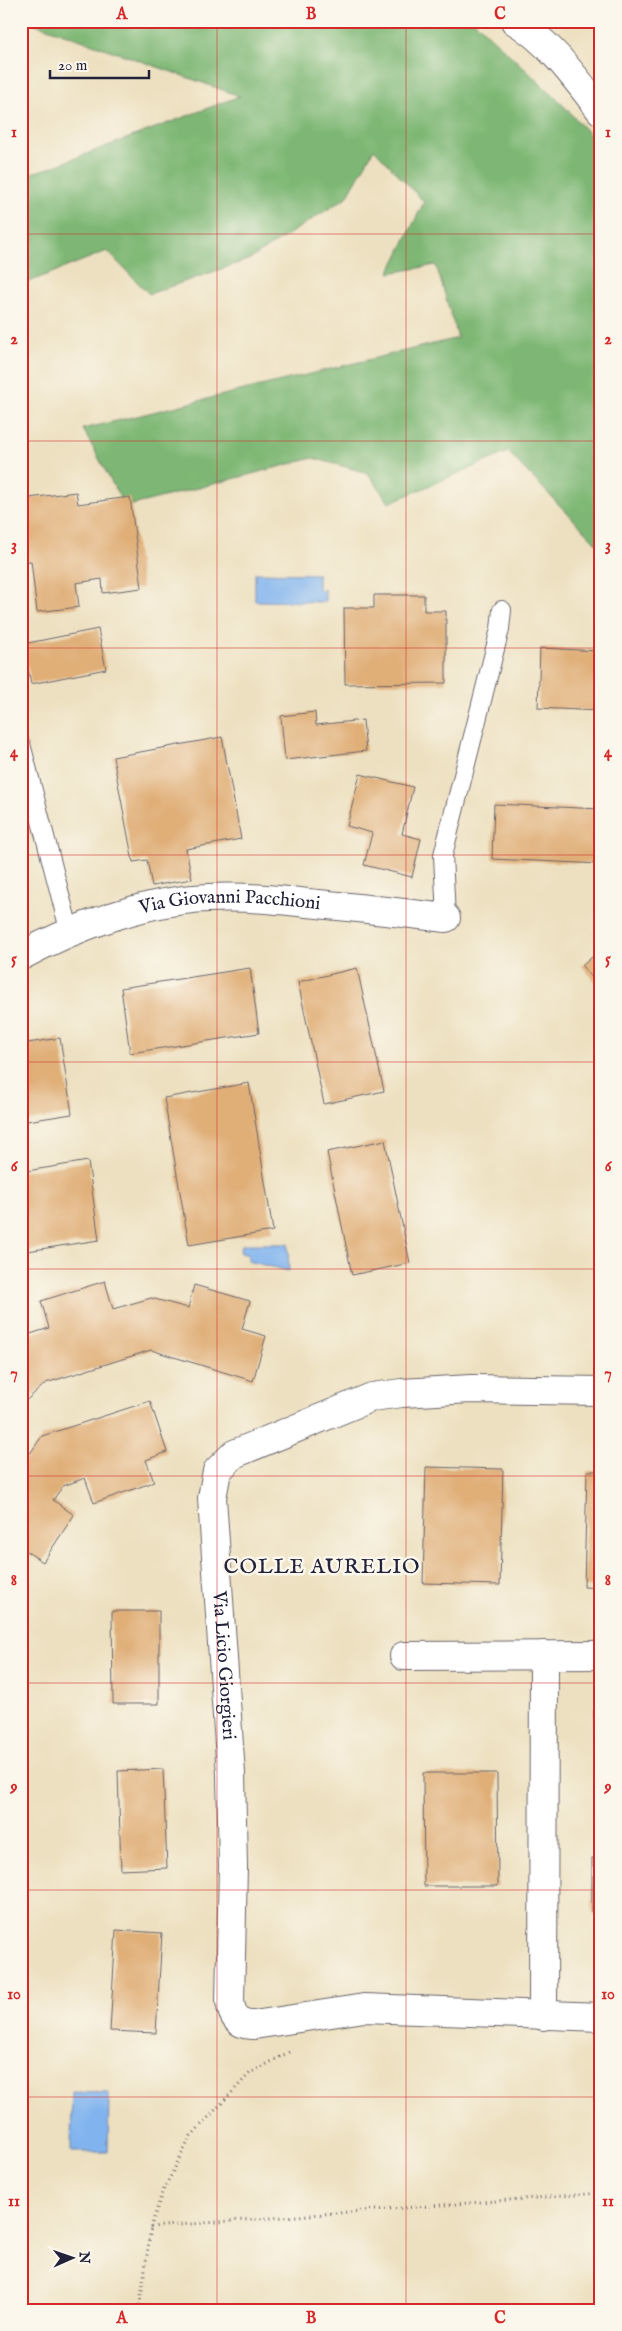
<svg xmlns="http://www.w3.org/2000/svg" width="622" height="2331" viewBox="0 0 622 2331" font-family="'IM FELL English',serif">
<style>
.forest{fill:#7eb774;stroke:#506c58}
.water{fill:#81b4ee;stroke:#526b94}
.building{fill:#e0af78}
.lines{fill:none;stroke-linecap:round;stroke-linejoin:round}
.service-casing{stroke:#69646a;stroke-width:20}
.minor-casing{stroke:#69646a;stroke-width:30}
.tertiary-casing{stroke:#69646a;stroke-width:30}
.path{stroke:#69646a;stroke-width:3;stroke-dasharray:1 4;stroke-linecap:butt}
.service{stroke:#fff;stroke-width:18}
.minor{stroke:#fff;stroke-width:28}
.tertiary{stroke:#fff;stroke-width:28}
.grid{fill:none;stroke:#d62828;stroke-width:1;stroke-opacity:0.55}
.labels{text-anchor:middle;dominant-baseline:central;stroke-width:5;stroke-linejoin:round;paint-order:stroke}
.street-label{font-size:19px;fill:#22223b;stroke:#fbf7ec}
.quarter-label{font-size:21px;letter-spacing:1px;fill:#22223b;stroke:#fbf7ec}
.neatline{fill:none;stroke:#d62828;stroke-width:2}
.grid-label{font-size:16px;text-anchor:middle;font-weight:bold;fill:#d62828}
</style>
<rect width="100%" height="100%" fill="#fbf7ec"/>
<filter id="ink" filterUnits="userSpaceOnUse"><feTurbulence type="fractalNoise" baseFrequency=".02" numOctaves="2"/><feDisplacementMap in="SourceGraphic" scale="10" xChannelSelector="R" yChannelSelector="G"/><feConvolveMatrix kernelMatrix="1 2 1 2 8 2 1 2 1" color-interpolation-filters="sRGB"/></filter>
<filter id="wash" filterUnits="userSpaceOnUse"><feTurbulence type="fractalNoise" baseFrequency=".0096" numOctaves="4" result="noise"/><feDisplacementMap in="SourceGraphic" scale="20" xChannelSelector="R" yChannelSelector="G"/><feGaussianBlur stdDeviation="1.12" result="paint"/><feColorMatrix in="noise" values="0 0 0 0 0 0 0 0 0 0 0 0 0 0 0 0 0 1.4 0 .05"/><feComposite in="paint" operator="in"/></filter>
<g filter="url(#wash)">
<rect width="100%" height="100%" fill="#ede0c0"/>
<polygon class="forest" points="27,21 474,21 562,104 601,147 601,548 508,452 389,503 368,473 313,458 125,507 83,429 458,338 436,265 389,273 424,202 374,149 347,197 250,259 149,294 107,251 21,285 21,176 49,168 240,96"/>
<g class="water">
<polygon points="255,573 318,574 318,590 325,590 325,602 255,601"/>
<polygon points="249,1244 288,1244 289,1271 248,1261 248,1255 241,1253 240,1249 242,1245"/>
<polygon points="72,2092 109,2093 108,2152 71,2152"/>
</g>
<g id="blocks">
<g class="building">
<polygon points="76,492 78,504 130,497 142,588 103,593 102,579 76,583 79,607 37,612 31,561 21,562 21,499"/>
<polygon points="374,595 424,595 424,611 446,611 446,683 345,684 344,608 374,608"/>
<polygon points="98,629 106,669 31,684 23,644"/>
<polygon points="540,648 601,651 599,711 538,708"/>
<polygon points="315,712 316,725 363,720 366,751 285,760 281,716"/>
<polygon points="222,737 241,839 186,849 192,879 152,886 147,860 133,862 113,757"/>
<polygon points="360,774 413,787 402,834 421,839 412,877 364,865 372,833 347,826"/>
<polygon points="494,804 601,809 601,864 492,859"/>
<polygon points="601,949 601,988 582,966"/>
<polygon points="250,968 259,1033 130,1053 121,988"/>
<polygon points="357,968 384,1091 324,1104 298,982"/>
<polygon points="60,1038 72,1114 21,1122 21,1044"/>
<polygon points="249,1083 273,1231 189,1245 164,1098"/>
<polygon points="385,1140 410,1263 352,1275 327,1152"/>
<polygon points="88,1161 99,1240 21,1252 21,1172"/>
<polygon points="105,1281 113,1309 151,1298 188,1308 194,1285 250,1301 242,1329 266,1336 253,1381 151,1350 46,1383 21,1405 21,1337 49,1328 41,1301"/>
<polygon points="150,1401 167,1452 146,1460 154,1482 94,1503 85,1478 63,1486 53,1500 74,1515 43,1562 21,1548 21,1467 42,1436"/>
<polygon points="426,1467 503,1469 500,1585 423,1583"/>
<polygon points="587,1471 601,1471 601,1588 584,1587"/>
<polygon points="112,1611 159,1611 159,1704 113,1704"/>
<polygon points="594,1710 601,1710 601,1779 595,1779"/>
<polygon points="163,1769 167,1868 121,1870 118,1771"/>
<polygon points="423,1773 497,1773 498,1886 424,1886"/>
<rect x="592" y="1858" width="9" height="55"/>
<polygon points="116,1930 162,1933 156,2033 110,2031"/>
</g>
</g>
</g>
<g filter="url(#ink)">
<use href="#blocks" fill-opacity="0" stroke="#69646a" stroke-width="1"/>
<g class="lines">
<defs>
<g id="service">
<polyline points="21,744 70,933"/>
<polyline points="446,918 443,855 500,629 502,610"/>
</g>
<g id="minor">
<path id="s1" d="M21 956C74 927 147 900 208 898 245 896 281 900 318 904 361 908 404 913 446 918"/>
<path id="s2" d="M601 1391 471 1389 402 1393 372 1397 234 1454 217 1471 212 1498 231 1774 233 1866 230 2001C232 2016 238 2026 254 2025L364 2008 601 2017"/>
<polyline points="404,1656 601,1655"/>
<polyline points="543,2016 544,1655"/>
</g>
<path id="tertiary" d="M515 21C550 42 576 79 601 111"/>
</defs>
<use href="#service" class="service-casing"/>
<use href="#minor" class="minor-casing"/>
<use href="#tertiary" class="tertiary-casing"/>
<g class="path">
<polyline points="289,2052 250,2073 191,2136 162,2193 151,2227 601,2193"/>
<polyline points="139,2310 151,2227"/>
</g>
<use href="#service" class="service"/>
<use href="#minor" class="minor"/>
<use href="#tertiary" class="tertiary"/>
</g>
</g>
<path class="grid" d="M217 21V2310M406 21V2310M21 234H601M21 441H601M21 648H601M21 855H601M21 1062H601M21 1269H601M21 1476H601M21 1683H601M21 1890H601M21 2097H601"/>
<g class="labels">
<g class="street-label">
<text stroke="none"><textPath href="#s1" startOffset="219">Via Giovanni Pacchioni</textPath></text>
<text stroke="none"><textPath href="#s2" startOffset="598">Via Licio Giorgieri</textPath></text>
</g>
<g class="quarter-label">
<text x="322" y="1567">COLLE AURELIO</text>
</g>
</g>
<rect width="622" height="2331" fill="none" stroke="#fbf7ec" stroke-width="55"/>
<g transform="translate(72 2258) rotate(88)" stroke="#fbf7ec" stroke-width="4" paint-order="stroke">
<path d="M0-4L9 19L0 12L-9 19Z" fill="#22223b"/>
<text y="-8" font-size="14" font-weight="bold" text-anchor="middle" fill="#22223b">N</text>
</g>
<path d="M50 70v8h99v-8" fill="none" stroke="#22223b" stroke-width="2.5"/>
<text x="58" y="70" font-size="15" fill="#22223b" stroke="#fbf7ec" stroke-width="4" paint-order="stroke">20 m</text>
<rect x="28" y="28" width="566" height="2276" class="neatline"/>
<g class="grid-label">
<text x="122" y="19">A</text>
<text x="311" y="19">B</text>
<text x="500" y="19">C</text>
<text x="14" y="137">1</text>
<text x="608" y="137">1</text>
<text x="14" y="344">2</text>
<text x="608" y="344">2</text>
<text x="14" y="550">3</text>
<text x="608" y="550">3</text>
<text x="14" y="757">4</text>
<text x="608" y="757">4</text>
<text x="14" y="964">5</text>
<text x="608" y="964">5</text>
<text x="14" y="1171">6</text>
<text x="608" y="1171">6</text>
<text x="14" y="1378">7</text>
<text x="608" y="1378">7</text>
<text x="14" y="1585">8</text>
<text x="608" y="1585">8</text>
<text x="14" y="1792">9</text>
<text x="608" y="1792">9</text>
<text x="14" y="1999">10</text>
<text x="608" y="1999">10</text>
<text x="14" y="2206">11</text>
<text x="608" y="2206">11</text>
<text x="122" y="2323">A</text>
<text x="311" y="2323">B</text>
<text x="500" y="2323">C</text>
</g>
</svg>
